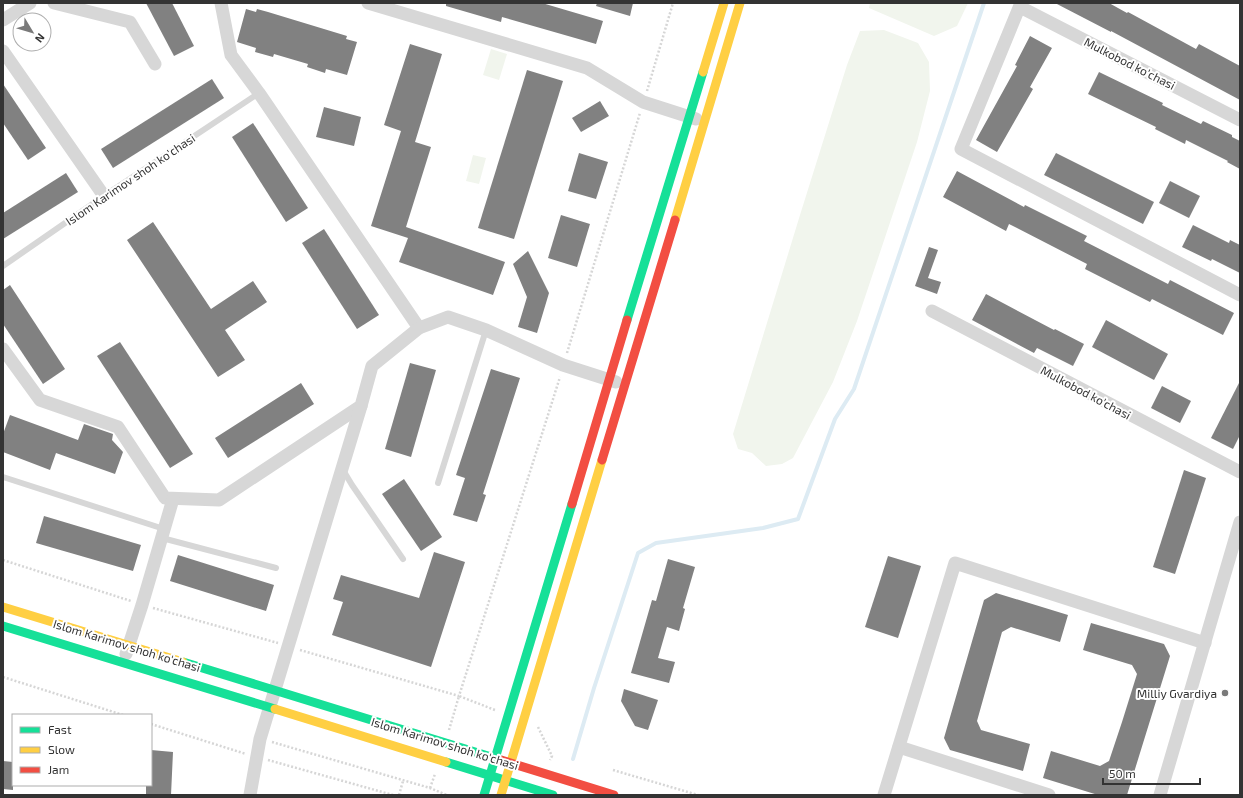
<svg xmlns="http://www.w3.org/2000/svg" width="1243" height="798" viewBox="0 0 1243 798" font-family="'Exo 2',sans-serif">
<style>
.green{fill:#f1f5ed}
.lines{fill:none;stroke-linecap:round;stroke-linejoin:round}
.stream{stroke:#ddebf3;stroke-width:4}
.building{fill:#818181}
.path{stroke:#d6d6d6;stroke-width:2.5;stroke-dasharray:2 2;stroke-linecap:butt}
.lane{stroke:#d7d7d7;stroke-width:6}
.street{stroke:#d7d7d7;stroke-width:13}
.fast{stroke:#16e098;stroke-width:9}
.slow{stroke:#ffcf43;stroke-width:9}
.jam{stroke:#f24e42;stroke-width:9}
.poi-dot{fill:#7a7a7a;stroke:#fff;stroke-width:1.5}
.labels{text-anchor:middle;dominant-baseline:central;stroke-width:4;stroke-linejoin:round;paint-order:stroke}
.street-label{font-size:12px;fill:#333;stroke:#fff}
.poi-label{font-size:12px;fill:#333;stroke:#fff;text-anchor:end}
</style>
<rect width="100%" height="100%" fill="#fff"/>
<g class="green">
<polygon points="870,3 968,3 957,26 934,36 869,8"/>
<polygon points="884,30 918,43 929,62 930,91 917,142 857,321 833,382 793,458 782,464 766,466 752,453 738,449 733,434 800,215 847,65 860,31"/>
<polygon points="491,49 507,54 499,80 483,75"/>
<polygon points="473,155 486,158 479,184 466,181"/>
</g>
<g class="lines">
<polyline class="stream" points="573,759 594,688 638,553 656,543 763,528 798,519 835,419 854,389 984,3"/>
</g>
<g class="building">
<polygon points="146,3 172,3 194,46 174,56"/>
<polygon points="446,3 542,3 603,21 596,44 502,17 501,22 446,6"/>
<polygon points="597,3 633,3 630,16 596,6"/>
<polygon points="1055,3 1109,3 1127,13 1128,12 1196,49 1199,44 1240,66 1240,100 1111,31 1111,32"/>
<polygon points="246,9 256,12 257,9 268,12 347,36 346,39 357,42 347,75 326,69 325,73 307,67 308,64 274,54 273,57 255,52 256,48 237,42"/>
<polygon points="1030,36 1052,48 1030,87 1033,89 997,152 976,140 1017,66 1015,65"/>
<polygon points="410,44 442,54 415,142 431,147 406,227 505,262 493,295 399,262 408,238 371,226 401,131 384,125"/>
<polygon points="527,70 563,81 514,239 478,228"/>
<polygon points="1099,72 1163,103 1162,105 1201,124 1203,121 1232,135 1232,137 1240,141 1240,169 1227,162 1228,161 1186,140 1185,144 1155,129 1156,127 1088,94"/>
<polygon points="212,79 224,98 113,168 101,149"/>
<polygon points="3,84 46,148 28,160 3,123"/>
<polygon points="600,101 609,116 581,132 572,118"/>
<polygon points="324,107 361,117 354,146 316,137"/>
<polygon points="253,123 308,208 286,222 232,137"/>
<polygon points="579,153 608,162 596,199 568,191"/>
<polygon points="1056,153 1154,202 1143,224 1044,175"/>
<polygon points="957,171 1024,207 1025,205 1087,236 1084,241 1168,284 1170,280 1234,313 1223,335 1152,299 1150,302 1085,269 1087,264 1009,224 1006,231 943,197"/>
<polygon points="66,173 78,192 3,239 3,213"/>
<polygon points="1170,181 1200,196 1189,218 1159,203"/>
<polygon points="561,215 590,224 577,267 548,258"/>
<polygon points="153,222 211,309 253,281 267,302 225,330 245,360 218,377 127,240"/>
<polygon points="1193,225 1229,243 1230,240 1240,245 1240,273 1212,259 1211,261 1182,247"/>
<polygon points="324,229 379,315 357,329 302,243"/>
<polygon points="929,247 938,250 928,278 941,282 937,294 915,286"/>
<polygon points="528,251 549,293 537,333 518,327 527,297 513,264"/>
<polygon points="10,285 65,369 43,384 3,324 3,290"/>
<polygon points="986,294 1054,330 1055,329 1084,344 1073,366 1037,348 1034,353 972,320"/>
<polygon points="1106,320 1168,354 1154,380 1092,347"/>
<polygon points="120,342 193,454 170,468 97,356"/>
<polygon points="410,363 436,370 411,457 385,449"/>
<polygon points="491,369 520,378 483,494 486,495 477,522 453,515 465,478 456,475"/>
<polygon points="1240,381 1240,435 1233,449 1211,438"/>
<polygon points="301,383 314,404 228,458 215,438"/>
<polygon points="1162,386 1191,401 1180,423 1151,408"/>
<polygon points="10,415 78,440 84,424 113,434 112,440 123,452 115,474 56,453 50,470 3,452 3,434"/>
<polygon points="1184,470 1206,478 1175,574 1153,567"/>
<polygon points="404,479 442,537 421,551 382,494"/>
<polygon points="44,516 141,545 133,571 36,543"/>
<polygon points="434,552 465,562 431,667 332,635 343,602 333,599 341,575 419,598"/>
<polygon points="178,555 274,585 266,611 170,581"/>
<polygon points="888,556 921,566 898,638 865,627"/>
<polygon points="668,559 695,567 683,608 685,609 679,631 667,627 658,658 675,662 669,683 631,673 652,600 656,601"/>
<polygon points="996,593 1068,615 1060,642 1011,627 1002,632 977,721 981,730 1030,744 1023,771 950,750 944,738 984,600"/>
<polygon points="1091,623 1164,644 1170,656 1127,795 1098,795 1043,778 1051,751 1100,766 1109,761 1122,722 1137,674 1132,665 1083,650"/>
<polygon points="624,689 658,700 648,730 635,726 621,701"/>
<polygon points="151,750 173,752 171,795 146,795 146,785 151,785"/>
<polygon points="3,761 13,762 13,790 3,789"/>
</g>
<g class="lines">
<g class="path">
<polyline points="647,91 673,3"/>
<polyline points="567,353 640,113"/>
<polyline points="3,560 131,601"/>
<polyline points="153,608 278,643"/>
<polyline points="300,650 459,696 560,377"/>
<polyline points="3,677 123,715"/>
<polyline points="151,724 246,754"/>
<polyline points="538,727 552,756 550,760"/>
<polyline points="449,730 459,696 495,710"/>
<polyline points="272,742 430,788 447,795"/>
<polyline points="268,760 393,795"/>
<polyline points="613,770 698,795"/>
<polyline points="430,788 435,774"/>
<polyline points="399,795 403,781"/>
</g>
<g class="lane">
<polyline points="3,266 104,196 259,93"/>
<polyline points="343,470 352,485 403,559"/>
<polyline points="3,477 164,529"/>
<polyline points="438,483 486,330"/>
<polyline points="162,538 276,568"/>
</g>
<g class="street">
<polyline points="54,3 130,22 155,64"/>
<polyline points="221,3 231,55 259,93 419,328"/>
<polyline points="368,3 587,68 643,102 696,119"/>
<polyline points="1021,3 961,149 1240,295"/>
<polyline points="1020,7 1240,120"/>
<polyline points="3,20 30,3"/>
<polyline points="3,51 104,196"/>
<polyline points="932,311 1240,472"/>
<polyline points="3,349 40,400 118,427 165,498 219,500 361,406 372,366 419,328 448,317 486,330 563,365 616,382"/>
<polyline points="126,654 142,605 173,499"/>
<polyline points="899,747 1049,795"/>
<polyline points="250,795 260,739 361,406"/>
<polyline points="884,795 955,563 1205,643"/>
<polyline points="1160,795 1240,522"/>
</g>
<g class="fast">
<polyline points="627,320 703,72"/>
<polyline points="3,626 275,709"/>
<polyline points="183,662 501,760"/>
<polyline points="446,762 553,795"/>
<polyline points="484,795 572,504"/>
</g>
<g class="slow">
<polyline points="703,72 724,3"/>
<polyline points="675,220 740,3"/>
<polyline points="3,607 183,662"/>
<polyline points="275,709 446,762"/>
<polyline points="501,795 602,460"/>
</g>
<g class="jam">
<polyline points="602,460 675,220"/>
<polyline points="572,504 627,320"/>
<polyline points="501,760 614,795"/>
</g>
</g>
<circle class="poi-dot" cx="1225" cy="693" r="4"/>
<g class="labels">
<g class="street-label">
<text transform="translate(1130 63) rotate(27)">Mulkobod ko'chasi</text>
<text transform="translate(130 179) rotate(-34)">Islom Karimov shoh ko'chasi</text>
<text transform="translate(1086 392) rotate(28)">Mulkobod ko'chasi</text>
<text transform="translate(127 645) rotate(17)">Islom Karimov shoh ko'chasi</text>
<text transform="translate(445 743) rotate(17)">Islom Karimov shoh ko'chasi</text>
</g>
<g class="poi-label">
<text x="1217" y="693">Milliy Gvardiya</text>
</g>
</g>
<rect width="1243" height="798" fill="none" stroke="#333333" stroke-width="8"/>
<rect x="12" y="714" width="140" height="72" fill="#ffffff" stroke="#adadad"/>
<rect x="20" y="727" width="20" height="6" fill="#16e098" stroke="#adadad"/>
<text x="48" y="734" font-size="12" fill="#333333">Fast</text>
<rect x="20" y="747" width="20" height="6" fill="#ffcf43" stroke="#adadad"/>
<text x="48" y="754" font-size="12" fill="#333333">Slow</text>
<rect x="20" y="767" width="20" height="6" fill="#f24e42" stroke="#adadad"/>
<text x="48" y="774" font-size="12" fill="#333333">Jam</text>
<g transform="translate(32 32) rotate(128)"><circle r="19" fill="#ffffff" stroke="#adadad"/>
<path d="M0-3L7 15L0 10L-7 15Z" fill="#7a7a7a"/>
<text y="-6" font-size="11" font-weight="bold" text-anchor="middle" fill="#333333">N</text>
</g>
<path d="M1103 778v6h97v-6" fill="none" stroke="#333333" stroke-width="2"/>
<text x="1109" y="778" font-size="12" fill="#333333" stroke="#ffffff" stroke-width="3" paint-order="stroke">50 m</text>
</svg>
